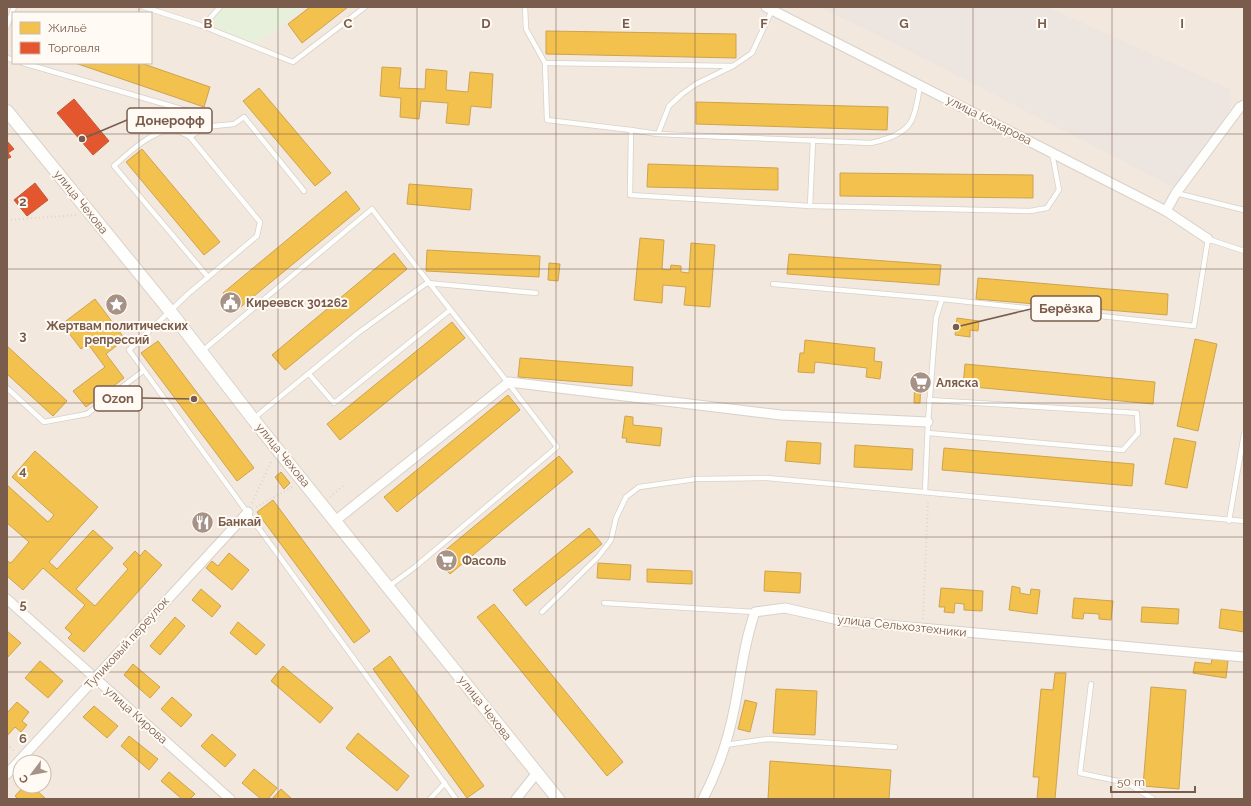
<svg xmlns="http://www.w3.org/2000/svg" width="1251" height="806" viewBox="0 0 1251 806" font-family="Raleway,sans-serif">
<style>
.residential{fill:#f2e8de;fill-rule:evenodd}
.industrial{fill:#ede5e0}
.green{fill:#e7f0db}
.homes{fill:#f2c14e;stroke:#cea34e}
.shops{fill:#e4572e;stroke:#c45837}
.lines{fill:none;stroke-linecap:round;stroke-linejoin:round}
.lane-casing{stroke:#d7d1cb;stroke-width:6}
.street-casing{stroke:#d7d1cb;stroke-width:11}
.secondary-casing{stroke:#d9d2cb;stroke-width:14}
.path{stroke:#dcd5d0;stroke-width:2;stroke-dasharray:1 3;stroke-linecap:butt}
.lane{stroke:#fefefd;stroke-width:4.5}
.street{stroke:#fefefd;stroke-width:9}
.secondary{stroke:#fefefd;stroke-width:12}
.grid{fill:none;stroke:#7a5c4d;stroke-width:1;stroke-opacity:0.55}
.labels{text-anchor:middle;dominant-baseline:central;stroke-width:4;stroke-linejoin:round;paint-order:stroke}
.street-label{font-size:12px;fill:#7a5c4d;stroke:#fffaf3}
.poi-label{font-size:12px;font-weight:bold;fill:#7a5c4d;stroke:#fffaf3;text-anchor:start}
.grid-label{font-size:13px;text-anchor:middle;font-weight:bold;fill:#7a5c4d;stroke:#fffaf3;stroke-width:4;stroke-linejoin:round;paint-order:stroke}
.leader{fill:none;stroke:#7a5c4d;stroke-width:1.5}
.callout-dot{fill:#7a5c4d;stroke:#fffaf3;stroke-width:1.5}
.callout{fill:#fffaf3;stroke:#7a5c4d;stroke-width:1.5}
.callout-label{font-size:13px;text-anchor:middle;font-weight:bold;fill:#7a5c4d}
</style>
<rect width="100%" height="100%" fill="#f9f5f0"/>
<path class="residential" d="M7 7H1244V799H7ZM13 13H151V63H13ZM20 762H44V786H20Z"/>
<polygon class="industrial" points="819,7 1047,7 1230,89 1232,105 1181,191 882,37"/>
<path class="green" d="M225 7H305C290 19 271 39 252 42 242 40 213 30 211 20Z"/>
<g class="homes">
<polygon points="310,7 348,7 302,43 288,24"/>
<polygon points="546,31 736,34 736,58 546,54"/>
<polygon points="75,63 141,63 210,87 204,107"/>
<polygon points="382,67 401,68 399,88 425,89 426,69 447,71 446,90 468,92 470,72 493,74 491,108 471,106 469,125 446,123 448,103 421,101 419,119 400,117 401,98 380,96"/>
<polygon points="259,88 331,173 315,186 243,101"/>
<polygon points="696,102 888,107 887,130 696,124"/>
<polygon points="142,149 220,242 204,255 126,162"/>
<polygon points="648,164 778,168 778,190 647,187"/>
<polygon points="840,173 1033,175 1033,198 840,196"/>
<polygon points="409,184 472,189 470,210 407,204"/>
<polygon points="346,191 360,209 237,310 223,293"/>
<polygon points="640,238 664,240 662,269 670,270 671,265 681,266 681,272 689,273 691,243 715,245 710,307 684,305 686,287 663,285 662,303 634,300"/>
<polygon points="427,250 540,256 539,277 426,271"/>
<polygon points="394,253 407,269 285,370 272,355"/>
<polygon points="789,254 941,265 939,285 787,274"/>
<polygon points="549,263 560,264 558,281 548,280"/>
<polygon points="978,278 1168,294 1167,315 976,299"/>
<polygon points="95,299 125,339 106,354 124,378 86,407 73,391 105,367 88,344 81,349 62,324"/>
<polygon points="957,318 979,321 978,331 970,330 970,337 955,335"/>
<polygon points="452,322 465,338 340,440 327,424"/>
<polygon points="1195,339 1217,344 1198,431 1177,426"/>
<polygon points="805,340 875,348 874,361 882,362 880,379 866,377 867,368 815,362 814,373 798,372 800,353 804,353"/>
<polygon points="158,341 254,468 237,481 141,353"/>
<polygon points="7,346 67,401 53,416 7,374"/>
<polygon points="520,358 633,367 632,386 518,377"/>
<polygon points="965,364 1155,382 1153,404 963,386"/>
<polygon points="915,376 921,376 920,403 914,403"/>
<polygon points="508,395 520,410 397,512 384,497"/>
<polygon points="625,416 633,417 633,425 662,428 660,446 626,442 627,438 622,438"/>
<polygon points="1174,438 1196,442 1187,488 1165,484"/>
<polygon points="787,441 821,443 820,464 785,461"/>
<polygon points="855,445 913,449 912,470 854,467"/>
<polygon points="944,448 1134,464 1132,486 942,470"/>
<polygon points="35,451 98,507 49,562 57,569 93,530 113,548 76,589 95,606 128,569 123,564 135,551 140,556 145,550 162,565 84,652 68,638 72,634 65,628 85,605 43,568 23,590 7,576 7,561 11,563 29,542 7,523 7,485 48,522 54,515 12,477"/>
<polygon points="559,456 573,472 450,574 436,558"/>
<polygon points="281,472 290,483 284,489 275,477"/>
<polygon points="273,500 370,631 354,643 257,512"/>
<polygon points="589,528 602,544 526,606 513,590"/>
<polygon points="229,553 249,570 232,590 206,568 212,561 218,566"/>
<polygon points="598,563 631,565 630,580 597,578"/>
<polygon points="647,569 692,571 692,584 647,582"/>
<polygon points="765,571 801,573 800,593 764,591"/>
<polygon points="1012,586 1020,588 1020,593 1030,595 1031,589 1040,590 1037,614 1009,610"/>
<polygon points="941,588 983,591 982,611 964,610 964,604 955,603 954,613 944,612 945,607 939,607"/>
<polygon points="201,589 221,606 212,617 192,600"/>
<polygon points="1074,598 1113,601 1111,620 1099,619 1099,614 1084,613 1083,619 1072,618"/>
<polygon points="494,604 623,762 607,776 477,617"/>
<polygon points="1142,607 1179,609 1178,624 1141,622"/>
<polygon points="1221,609 1244,612 1244,632 1219,628"/>
<polygon points="175,617 185,626 160,655 150,646"/>
<polygon points="238,622 265,645 256,655 230,633"/>
<polygon points="7,631 21,643 7,658"/>
<polygon points="390,656 484,786 467,798 373,669"/>
<polygon points="1212,659 1228,661 1226,678 1193,673 1195,662 1211,664"/>
<polygon points="40,661 63,681 48,698 25,678"/>
<polygon points="133,664 160,687 150,698 124,675"/>
<polygon points="283,666 333,708 320,723 271,681"/>
<polygon points="1055,673 1066,673 1055,799 1037,799 1039,777 1033,777 1041,689 1053,690"/>
<polygon points="1151,687 1186,690 1179,789 1143,786"/>
<polygon points="776,689 817,691 815,735 773,733"/>
<polygon points="172,697 192,715 181,727 161,709"/>
<polygon points="745,700 757,703 750,732 738,729"/>
<polygon points="17,702 29,712 22,721 27,725 21,732 15,727 7,736 7,713"/>
<polygon points="94,706 118,726 107,738 83,717"/>
<polygon points="358,733 409,776 397,791 346,748"/>
<polygon points="212,734 236,755 225,767 201,746"/>
<polygon points="129,736 158,759 149,770 121,746"/>
<polygon points="770,761 891,770 889,799 768,799"/>
<polygon points="254,769 277,788 268,799 261,799 242,783"/>
<polygon points="169,772 195,794 190,799 182,799 161,781"/>
<polygon points="24,786 32,786 46,799 18,799 15,796"/>
<polygon points="281,789 292,799 272,799"/>
</g>
<g class="shops">
<polygon points="74,99 109,141 93,155 57,113"/>
<polygon points="7,141 14,149 8,153 11,157 7,159"/>
<polygon points="35,183 48,200 27,216 14,200"/>
</g>
<g class="lines">
<defs>
<g id="lane">
<polyline points="144,7 200,25 293,62 365,7"/>
<polyline points="525,7 526,29 545,63 547,120 631,130 630,195 810,206 1030,211 1047,208 1059,190 1052,153"/>
<polyline points="7,26 14,7"/>
<polyline points="203,26 220,7"/>
<polyline points="7,58 13,60"/>
<polyline points="23,63 195,113 204,127"/>
<polyline points="545,63 733,66"/>
<path d="M631 130 658 134 871 143C885 140 908 133 913 117 917 107 918 96 920 86"/>
<polyline points="658,134 669,106 682,94 696,84 733,66 752,53 772,10"/>
<path d="M190 137C186 135 180 131 176 130 156 127 128 153 114 166L208 277"/>
<polyline points="304,191 244,117 234,124 204,127 190,137 260,222 257,236 188,294 129,350 456,799"/>
<polyline points="1176,193 1244,210"/>
<polyline points="810,206 813,140"/>
<polyline points="773,284 942,299"/>
<path d="M201 352 372 209C433 290 497 366 557 447L415 567 388 587"/>
<polyline points="309,374 334,403 450,310"/>
<polyline points="7,388 44,422 87,414 143,371"/>
<polyline points="253,419 358,333 427,283 536,293"/>
<polyline points="928,433 1123,450 1138,433 1137,413 929,400"/>
<polyline points="925,492 928,422 936,318 942,299 1194,326 1208,239 1244,251"/>
<polyline points="1229,521 1244,434"/>
<polyline points="604,603 755,612"/>
<polyline points="542,612 598,557 611,540 616,518 626,497 639,487 696,479 767,478 1244,521"/>
<polyline points="1091,684 1080,773 1127,783 1153,799"/>
<polyline points="725,745 768,739 895,747"/>
<polyline points="430,799 445,783"/>
</g>
<g id="street">
<polyline points="766,7 1166,211 1208,239"/>
<polyline points="1166,211 1176,193 1240,107 1244,105"/>
<polyline points="335,521 509,382 781,415 928,422"/>
<polyline points="7,599 230,799"/>
<polyline points="7,774 248,512"/>
<polyline points="516,799 536,774"/>
<path d="M703 799C718 770 729 737 735 705 741 674 744 643 755 612L785 608 843 621 1244 657"/>
</g>
<polyline id="secondary" points="7,111 170,311 253,419 558,799"/>
</defs>
<use href="#lane" class="lane-casing"/>
<use href="#street" class="street-casing"/>
<use href="#secondary" class="secondary-casing"/>
<g class="path">
<polyline points="7,220 77,215"/>
<polyline points="330,497 343,486"/>
<polyline points="252,503 272,460"/>
<polyline points="256,507 294,486"/>
<polyline points="923,619 928,500"/>
<polyline points="7,744 15,752"/>
</g>
<use href="#lane" class="lane"/>
<use href="#street" class="street"/>
<use href="#secondary" class="secondary"/>
</g>
<path class="grid" d="M139 7V13M278 7V799M417 7V799M556 7V799M695 7V799M834 7V799M973 7V799M1112 7V799M139 63V799M7 134H1244M7 269H1244M7 403H1244M7 537H1244M7 672H1244"/>
<defs>
<symbol id="civic-disc" viewBox="-11 -11 22 22"><circle r="9.5" fill="#a69286" stroke="#fffaf3"/><path d="M-.6-6.5H3V-4.5H.6V-3L4-1V1h2V6H-6V1h2V-1L-.6-3ZM-1.2 2.5V6h2.4V2.5Z" fill="#fff"/></symbol>
<symbol id="sight-disc" viewBox="-11 -11 22 22"><circle r="9.5" fill="#a69286" stroke="#fffaf3"/><path d="M0-6L1.8-2.2L6-1.7L2.9 1.2L3.7 5.4L0 3.3L-3.7 5.4L-2.9 1.2L-6-1.7L-1.8-2.2Z" fill="#fff"/></symbol>
<symbol id="supermarket-disc" viewBox="-11 -11 22 22"><circle r="9.5" fill="#a69286" stroke="#fffaf3"/><path d="M-6-5.5h2.5l.6 2H6L4.5 2H-2.5L-4.4-4H-6ZM-1.5 3.2a1.3 1.3 0 1 0 .1 0ZM3 3.2a1.3 1.3 0 1 0 .1 0Z" fill="#fff"/></symbol>
<symbol id="restaurant-disc" viewBox="-11 -11 22 22"><circle r="9.5" fill="#a69286" stroke="#fffaf3"/><path d="M-5-6h1v4h1v-4h1v4h1v-4h1v5L-1.5 .5V6h-2V.5L-5-1ZM5-6V6H3V1.5H1.5Q1.5-4 5-6Z" fill="#fff"/></symbol>
</defs>
<g fill-rule="evenodd">
<use href="#civic-disc" x="218" y="290" width="25" height="25"/>
<use href="#sight-disc" x="104" y="292" width="25" height="25"/>
<use href="#supermarket-disc" x="908" y="370" width="25" height="25"/>
<use href="#restaurant-disc" x="190" y="510" width="25" height="25"/>
<use href="#supermarket-disc" x="434" y="548" width="25" height="25"/>
</g>
<g class="labels">
<g class="street-label">
<text transform="translate(989 120) rotate(27)">улица Комарова</text>
<text transform="translate(81 202) rotate(51)">улица Чехова</text>
<text transform="translate(283 455) rotate(51)">улица Чехова</text>
<text transform="translate(902 626) rotate(6)">улица Сельхозтехники</text>
<text transform="translate(127 643) rotate(-48)">Тупиковый переулок</text>
<text transform="translate(485 708) rotate(52)">улица Чехова</text>
<text transform="translate(136 715) rotate(42)">улица Кирова</text>
</g>
<g class="poi-label">
<text x="246" y="303">Киреевск 301262</text>
<text x="117" y="326" text-anchor="middle">Жертвам политических<tspan x="117" dy="14">репрессий</tspan></text>
<text x="936" y="383">Аляска</text>
<text x="218" y="522">Банкай</text>
<text x="462" y="561">Фасоль</text>
</g>
</g>
<g class="grid-label">
<text x="208" y="28">B</text>
<text x="348" y="28">C</text>
<text x="486" y="28">D</text>
<text x="626" y="28">E</text>
<text x="764" y="28">F</text>
<text x="904" y="28">G</text>
<text x="1042" y="28">H</text>
<text x="1182" y="28">I</text>
<text x="23" y="206">2</text>
<text x="23" y="340">3</text>
<text x="23" y="475">4</text>
<text x="23" y="609">5</text>
<text x="23" y="743">6</text>
</g>
<path class="leader" d="M82 139L127 120M956 327L1031 309M194 399L142 398"/>
<g class="callout-dot">
<circle cx="82" cy="139" r="4"/>
<circle cx="956" cy="327" r="4"/>
<circle cx="194" cy="399" r="4"/>
</g>
<g class="callout">
<rect x="127" y="108" width="85" height="25" rx="4"/>
<rect x="1031" y="296" width="70" height="25" rx="4"/>
<rect x="94" y="386" width="48" height="25" rx="4"/>
</g>
<g class="callout-label">
<text x="170" y="125">Донерофф</text>
<text x="1066" y="313">Берёзка</text>
<text x="118" y="403">Ozon</text>
</g>
<rect width="1251" height="806" fill="none" stroke="#7a5c4d" stroke-width="16"/>
<rect x="12" y="12" width="140" height="52" fill="#fffaf3" stroke="#cabbb1"/>
<rect x="20" y="22" width="20" height="12" fill="#f2c14e" stroke="#cabbb1"/>
<text x="48" y="32" font-size="12" fill="#7a5c4d">Жильё</text>
<rect x="20" y="42" width="20" height="12" fill="#e4572e" stroke="#cabbb1"/>
<text x="48" y="52" font-size="12" fill="#7a5c4d">Торговля</text>
<g transform="translate(32 774) rotate(238)"><circle r="19" fill="#fffaf3" stroke="#cabbb1"/>
<path d="M0-3L7 15L0 10L-7 15Z" fill="#a69286"/>
<text y="-6" font-size="11" font-weight="bold" text-anchor="middle" fill="#7a5c4d">С</text>
</g>
<path d="M1111 786v6h84v-6" fill="none" stroke="#7a5c4d" stroke-width="2"/>
<text x="1117" y="786" font-size="12" fill="#7a5c4d" stroke="#fffaf3" stroke-width="3" paint-order="stroke">50 m</text>
</svg>
